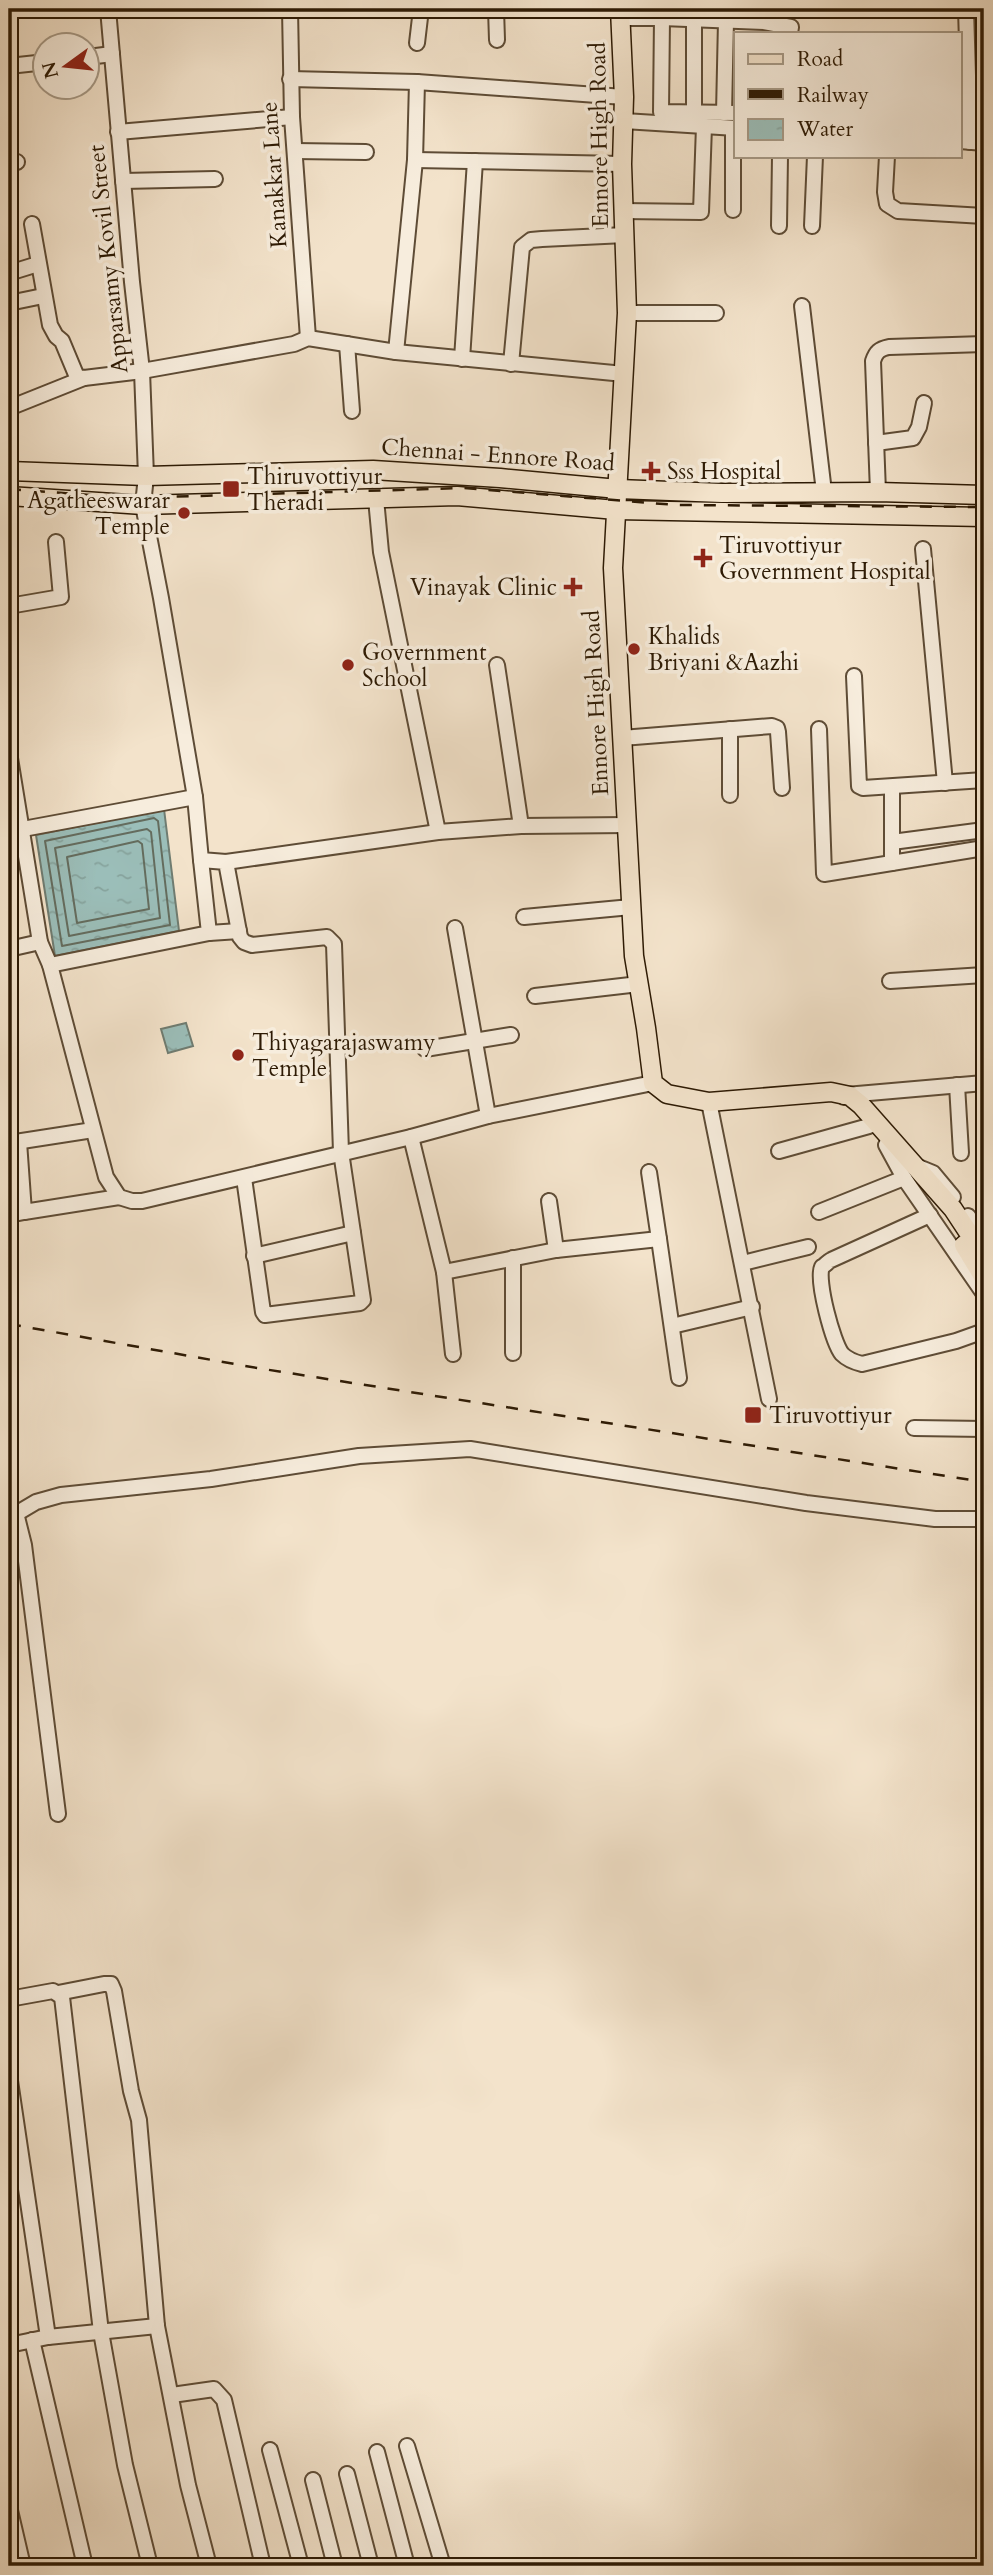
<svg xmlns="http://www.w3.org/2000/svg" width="993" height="2575" viewBox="0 0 993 2575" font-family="Cardo,serif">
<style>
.water{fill:url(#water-ripples);stroke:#6f7c71;stroke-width:2}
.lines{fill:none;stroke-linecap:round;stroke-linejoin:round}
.shore{stroke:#646c5e;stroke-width:2}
.minor-casing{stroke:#5e4c36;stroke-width:18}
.major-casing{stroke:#2d1a04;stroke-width:21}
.minor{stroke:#f7eddd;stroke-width:14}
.major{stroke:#f3e3cb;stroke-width:18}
.rail{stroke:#2d1a04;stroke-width:2.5;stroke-dasharray:12 12;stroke-linecap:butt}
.poi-dot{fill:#8f2418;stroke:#f7eddd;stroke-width:2.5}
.labels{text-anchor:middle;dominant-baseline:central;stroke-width:7;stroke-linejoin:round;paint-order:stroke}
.street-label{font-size:23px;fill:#2d1a04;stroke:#f7eddd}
.poi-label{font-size:23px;fill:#2d1a04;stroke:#f7eddd;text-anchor:start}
</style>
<defs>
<pattern id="water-ripples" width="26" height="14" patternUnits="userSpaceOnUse" patternTransform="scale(1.75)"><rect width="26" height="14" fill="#9bbeb9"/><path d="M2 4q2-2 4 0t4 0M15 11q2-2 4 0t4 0" fill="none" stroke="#86a39d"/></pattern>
</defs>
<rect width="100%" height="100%" fill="#f3e3cb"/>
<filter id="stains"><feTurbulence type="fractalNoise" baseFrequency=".00286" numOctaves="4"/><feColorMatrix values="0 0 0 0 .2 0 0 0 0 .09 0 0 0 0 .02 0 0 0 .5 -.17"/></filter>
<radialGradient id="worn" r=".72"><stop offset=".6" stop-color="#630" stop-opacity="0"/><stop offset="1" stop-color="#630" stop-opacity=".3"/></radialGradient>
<g class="water">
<polygon points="164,809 179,931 55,956 36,835"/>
<polygon points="186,1023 193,1046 168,1053 161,1029"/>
</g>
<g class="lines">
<g class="shore">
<polygon points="154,818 158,821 170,925 62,946 45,841"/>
<polygon points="147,829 151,832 160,918 69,936 55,848"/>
<polygon points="138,841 142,844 149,909 77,923 67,857"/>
</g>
<defs>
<g id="minor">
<polyline points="108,9 132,282 142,371 146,476 143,505 161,598 195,797 201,860 226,862 240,937 244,942 252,945 327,937 334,944 341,1152 363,1300 360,1303 265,1315 263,1312 244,1178"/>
<polyline points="290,9 292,117 308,338"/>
<polyline points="496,9 497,40"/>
<polyline points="662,9 662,18 764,22 791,27 790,33"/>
<polyline points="966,9 970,142"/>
<polyline points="620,18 662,18 661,112 736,113"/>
<polyline points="417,43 421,9"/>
<polyline points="88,57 112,54"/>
<polyline points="9,66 46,62"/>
<polyline points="290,79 417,82 624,97"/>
<polyline points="694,113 694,19"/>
<polyline points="724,113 726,21"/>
<polyline points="624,121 736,128"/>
<polyline points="118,132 292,117"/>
<polyline points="960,141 984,143"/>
<polyline points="295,151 366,152"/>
<polyline points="887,156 885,192 887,204 898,211 984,216"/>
<polyline points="415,160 622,164"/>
<polyline points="9,163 17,162"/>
<polyline points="123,181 215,179"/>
<polyline points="733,210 733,128"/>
<polyline points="623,211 701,212 704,126"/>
<polyline points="32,224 50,325 56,336 62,341 77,377 84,378 142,371 294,344 308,338 396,352 624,374"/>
<polyline points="779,226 780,156"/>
<polyline points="812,226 815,156"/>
<polyline points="9,273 38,264"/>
<polyline points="9,303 43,296"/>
<polyline points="802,306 824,492"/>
<polyline points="627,313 716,313"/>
<polyline points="347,344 352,411"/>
<polyline points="396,352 415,160 417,82"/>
<polyline points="462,359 475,161"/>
<polyline points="511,364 522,247 531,240 542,239 625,235"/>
<polyline points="9,408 84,378"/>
<polyline points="876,443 913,438 919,427 924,403"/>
<path d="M878 492 873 361C876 352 879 349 889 347L984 344"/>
<polyline points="376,499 381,552 438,832"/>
<polyline points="923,549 945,783"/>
<polyline points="9,606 61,597 56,542"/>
<polyline points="497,665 521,826"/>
<polyline points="854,676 859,786 863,788 984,780"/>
<polyline points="730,729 730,795"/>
<polyline points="819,729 824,874 984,848"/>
<polyline points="622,738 772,726 777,728 778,732 782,788"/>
<polyline points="9,752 40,942 50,965 106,1177 119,1197 132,1201 142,1201 411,1137 488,1116 653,1083"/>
<polyline points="23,829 195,797"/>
<polyline points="892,842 984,830"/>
<polyline points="226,862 438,832 521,826 628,825"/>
<polyline points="892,863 892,787"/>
<polyline points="524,917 631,907"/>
<polyline points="455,928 488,1116"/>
<polyline points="209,933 239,931"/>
<polyline points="9,949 40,942"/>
<polyline points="50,965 209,933 201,860"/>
<polyline points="890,981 984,975"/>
<polyline points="535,996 639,984"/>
<polyline points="425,1049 511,1035"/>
<polyline points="957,1085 961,1153"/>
<polyline points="844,1097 846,1095 984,1083"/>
<polyline points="709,1102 769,1399"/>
<polyline points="411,1137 444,1272 556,1250 659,1239 679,1378"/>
<polyline points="19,1142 24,1212 119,1197"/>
<polyline points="9,1143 93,1130"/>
<polyline points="886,1145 904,1178 984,1294"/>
<polyline points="779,1151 869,1126"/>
<polyline points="916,1166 933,1173 953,1197"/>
<polyline points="649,1172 659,1239"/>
<polyline points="549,1201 556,1250"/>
<polyline points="819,1212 904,1178"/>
<polyline points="9,1215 24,1212"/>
<path d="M930 1215 831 1260C830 1260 823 1267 822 1267 816 1280 833 1343 842 1354 848 1360 854 1362 862 1364L956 1341 984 1331"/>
<polyline points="968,1216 984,1240"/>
<polyline points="254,1256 353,1233"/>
<polyline points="513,1258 513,1353"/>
<polyline points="743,1263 808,1247"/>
<polyline points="444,1272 453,1354"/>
<polyline points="672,1326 752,1307"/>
<polyline points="914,1428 984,1429"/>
<polyline points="16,1513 24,1545 58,1814"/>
<polyline points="9,1518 36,1502 61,1495 211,1479 359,1456 470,1449 806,1503 935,1519 984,1519"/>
<polyline points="58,1993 104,1984 111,1984 114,1991 131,2091 139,2120 157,2326 188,2485 209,2566"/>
<polyline points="9,1999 53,1991 62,1997 101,2332 125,2465 150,2566"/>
<polyline points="9,2074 48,2337"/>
<polyline points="32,2340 85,2566"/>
<polyline points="9,2345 48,2337 157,2326"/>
<polyline points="172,2395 214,2389 224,2400 263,2566"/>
<polyline points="407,2446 443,2566"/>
<polyline points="270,2450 301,2566"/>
<polyline points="377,2452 407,2566"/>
<polyline points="347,2474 371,2566"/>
<polyline points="313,2480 335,2566"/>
<polyline points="9,2506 23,2566"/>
</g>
<g id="major">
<polyline points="620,9 624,97 622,164 627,313 613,568 634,956 646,1028 653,1083 667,1094 709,1102 831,1092 850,1096 861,1105 953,1209 984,1256"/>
<polyline points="9,471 146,476 373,470 500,478 618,489 722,493 878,492 984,495"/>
<polyline points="9,496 143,505 457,496 616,510 984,517"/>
<polyline points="964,1245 984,1278"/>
</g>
</defs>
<use href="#minor" class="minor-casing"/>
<use href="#major" class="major-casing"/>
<use href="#minor" class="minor"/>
<use href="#major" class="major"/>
<g class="rail">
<polyline points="9,489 130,498 464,488 676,505 984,507"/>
<polyline points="9,1324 257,1368 984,1482"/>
</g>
</g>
<g class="poi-dot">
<path d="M647.5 460.5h7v7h7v7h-7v7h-7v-7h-7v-7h7z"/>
<rect x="222" y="480" width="18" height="18" rx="3.5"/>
<circle cx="184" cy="513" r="7"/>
<path d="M699.5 547.5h7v7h7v7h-7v7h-7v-7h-7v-7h7z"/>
<path d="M569.5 576.5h7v7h7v7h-7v7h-7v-7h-7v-7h7z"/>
<circle cx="634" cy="649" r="7"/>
<circle cx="348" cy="665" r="7"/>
<circle cx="238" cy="1055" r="7"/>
<rect x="744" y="1406" width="18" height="18" rx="3.5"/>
</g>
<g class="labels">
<g class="street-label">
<text transform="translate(599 135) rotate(-91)">Ennore High Road</text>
<text transform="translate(274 175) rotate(-94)">Kanakkar Lane</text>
<text transform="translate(108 259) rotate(-96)">Apparsamy Kovil Street</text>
<text transform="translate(498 455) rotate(4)">Chennai - Ennore Road</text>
<text transform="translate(596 703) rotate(-93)">Ennore High Road</text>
</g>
<g class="poi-label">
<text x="667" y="471">Sss Hospital</text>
<text x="247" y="476">Thiruvottiyur<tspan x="247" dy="26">Theradi</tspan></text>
<text x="170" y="500" text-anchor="end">Agatheeswarar<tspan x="170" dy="26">Temple</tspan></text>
<text x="719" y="545">Tiruvottiyur<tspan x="719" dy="26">Government Hospital</tspan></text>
<text x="557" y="587" text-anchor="end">Vinayak Clinic</text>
<text x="648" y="636">Khalids<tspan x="648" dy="26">Briyani &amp;Aazhi</tspan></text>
<text x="362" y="652">Government<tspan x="362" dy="26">School</tspan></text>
<text x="252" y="1042">Thiyagarajaswamy<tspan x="252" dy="26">Temple</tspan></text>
<text x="769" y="1415">Tiruvottiyur</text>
</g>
</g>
<rect width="993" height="2575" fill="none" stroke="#f3e3cb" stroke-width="35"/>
<rect x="10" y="10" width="972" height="2554" fill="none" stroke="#2d1a04" stroke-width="3.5"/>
<rect x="18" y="18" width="958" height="2540" fill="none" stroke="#2d1a04" stroke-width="2"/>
<rect x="734" y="32" width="228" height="126" fill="#f7eddd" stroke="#a69986" stroke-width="2"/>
<rect x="748" y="54" width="35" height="10" fill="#f3e3cb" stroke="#a69986" stroke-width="2"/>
<text x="797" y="66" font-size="21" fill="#2d1a04">Road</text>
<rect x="748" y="89" width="35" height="10" fill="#2d1a04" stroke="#a69986" stroke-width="2"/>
<text x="797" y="102" font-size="21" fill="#2d1a04">Railway</text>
<rect x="748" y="119" width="35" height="21" fill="url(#water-ripples)" stroke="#a69986" stroke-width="2"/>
<text x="797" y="136" font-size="21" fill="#2d1a04">Water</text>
<g transform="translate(66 66) rotate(255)"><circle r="33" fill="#f7eddd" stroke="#a69986" stroke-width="2"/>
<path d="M0-5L12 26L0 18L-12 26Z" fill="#8f2418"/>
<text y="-10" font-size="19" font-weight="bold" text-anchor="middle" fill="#2d1a04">N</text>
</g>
<rect width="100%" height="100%" filter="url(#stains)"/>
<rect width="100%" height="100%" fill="url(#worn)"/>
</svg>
